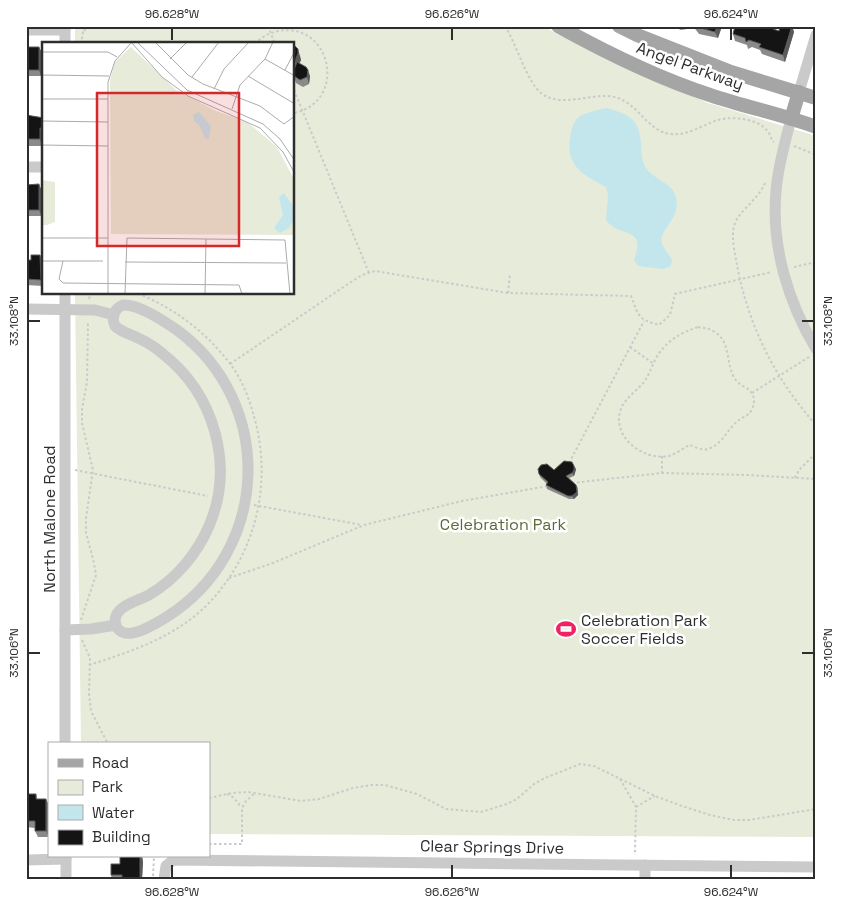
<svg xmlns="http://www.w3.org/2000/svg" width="842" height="905" viewBox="0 0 842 905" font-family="'Space Grotesk',sans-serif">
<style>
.green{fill:#e7ebd9}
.water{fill:#c3e6ed}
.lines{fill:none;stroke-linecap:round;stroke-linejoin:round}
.path{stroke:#cacaca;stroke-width:2;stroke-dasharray:2.5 2.5;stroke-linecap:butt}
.minor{stroke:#cacaca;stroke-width:11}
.major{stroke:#a5a5a5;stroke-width:14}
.wall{fill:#8a8a8a}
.shaded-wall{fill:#5a5a5a}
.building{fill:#141414;stroke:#5a5a5a}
.ticks{fill:none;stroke:#2d2d2d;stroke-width:2}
.labels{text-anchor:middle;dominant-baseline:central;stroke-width:5;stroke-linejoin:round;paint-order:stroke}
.street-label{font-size:16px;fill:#2d2d2d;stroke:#fff}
.park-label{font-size:16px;fill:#5b6a38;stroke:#fff}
.poi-label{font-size:16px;fill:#2d2d2d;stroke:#fff;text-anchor:start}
.inset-road{fill:none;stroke:#ababab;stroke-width:1}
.view{fill:#d62828;fill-opacity:0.15;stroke:#d62828;stroke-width:2.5}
.inset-edge{fill:none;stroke:#2d2d2d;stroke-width:2.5}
.neatline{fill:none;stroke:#2d2d2d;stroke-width:2}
.ticks-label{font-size:12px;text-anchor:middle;fill:#2d2d2d}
</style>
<rect width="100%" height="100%" fill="#fff"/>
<polygon class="green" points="75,26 544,26 555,33 708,103 816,136 816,837 209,834 209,744 81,744 75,294 294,294 294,44 75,44"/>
<path class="water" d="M606 108C629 114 640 119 641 145 641 153 642 161 646 168 653 179 673 183 676 197 681 220 658 229 662 243 663 248 669 254 672 260L671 266 663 269 638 266 634 260C647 225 620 239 606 220L608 195 606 187C584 175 566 167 570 138 571 131 573 121 579 117 586 112 598 110 606 108Z"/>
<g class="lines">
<g class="path">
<polyline points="268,26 275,44"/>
<path d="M505 26C516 43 527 82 541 93 562 109 591 92 615 97 638 103 648 132 671 134 688 136 702 125 718 120 729 117 741 118 752 121 762 124 770 131 772 141L774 142"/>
<polyline points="84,31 88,26"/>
<polyline points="81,44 84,26"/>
<path d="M255 44C261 37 269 33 278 31 332 21 348 102 294 113"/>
<polyline points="294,90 369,273"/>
<polyline points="794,146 816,155"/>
<path d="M765 183C759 199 738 211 734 226 731 238 735 253 737 265 748 325 775 379 816 425"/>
<polyline points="794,267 816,262"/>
<polyline points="508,293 510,274"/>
<polyline points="89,299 90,294"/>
<path d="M698 327C703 328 709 328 713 331 732 341 725 364 735 379 741 388 753 387 754 400 754 404 753 408 751 411 748 416 743 417 739 420 728 428 722 445 708 449 702 451 695 447 690 445 683 448 676 454 669 456 645 461 613 439 620 412 623 399 636 392 644 382 649 375 652 366 656 358 666 341 680 333 698 327Z"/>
<polyline points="630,347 654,364"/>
<path d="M230 364 345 286 362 275 375 271 508 293 631 296C639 316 637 319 659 325L670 315 675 294 772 272"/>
<polyline points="752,393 809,357"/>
<polyline points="662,456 662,473"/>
<polyline points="569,463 644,321"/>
<polyline points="75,470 208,496"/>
<polyline points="795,478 799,470 816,453"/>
<polyline points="572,483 662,473 748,475 816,479"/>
<polyline points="254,505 362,525"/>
<polyline points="229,578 273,563 364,525 462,501 548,486"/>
<polyline points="81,620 96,575 94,563 86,533 86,518 93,470 82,423 82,409 87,382 88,321"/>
<polyline points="82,640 90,658 89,694 91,711 108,744"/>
<path d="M89 665C130 652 172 638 204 608 254 559 273 488 255 420 250 401 243 381 231 365 207 333 176 309 139 294"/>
<polyline points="620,779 636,807 635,855"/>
<polyline points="227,794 234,798 241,807"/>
<polyline points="209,798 232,793 248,792 301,801 319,799 353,788 371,785 385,785 417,794 446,809 481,812 507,804 517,799 534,784 545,778 580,764 594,766 655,796 682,806 710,815 734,820 749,820 816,809"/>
<polyline points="636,807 655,796"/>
<polyline points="209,844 242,844 242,808 246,801 255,793"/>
<polyline points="153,876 154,856"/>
</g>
<g class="minor">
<polyline points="26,30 65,30"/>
<polyline points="65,44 65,26"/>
<polyline points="799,92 816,35"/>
<path d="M791 119C785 142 778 166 776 191 771 246 788 302 816 349"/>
<polyline points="26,167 44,167"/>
<polyline points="65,294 65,744"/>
<path d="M123 305C139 304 164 321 177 330 276 403 271 552 165 618 156 623 133 638 122 632 114 628 113 618 119 611 126 603 140 600 149 595 176 579 197 554 209 526 235 465 214 394 163 354 155 347 147 342 138 338 130 334 121 332 115 326 111 317 114 309 123 305Z"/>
<polyline points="26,309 95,310 114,315"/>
<polyline points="65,630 91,629 116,625"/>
<polyline points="66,856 66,879"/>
<polyline points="26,860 66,859"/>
<polyline points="164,879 166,866 172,861 176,860 816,867"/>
<polyline points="645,879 645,865"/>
</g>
<g class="major">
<path d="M558 26C607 53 657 78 710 95 745 107 781 114 816 127"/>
<polyline points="619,26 637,35 731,72 816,98"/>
<polyline points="791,119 799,92"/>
</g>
</g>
<g class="wall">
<polygon points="672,26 688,26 687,29 681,30"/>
<polygon points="693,26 722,26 718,38 699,34"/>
<polygon points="792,26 794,32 785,62 762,54 760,50 752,47 748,49 747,45 735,41 733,34 779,31"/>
<polygon points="294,46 300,56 301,60 299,64 310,76 309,84 303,87 296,83 294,77 294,70 295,67 294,67"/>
<polygon points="26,47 39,47 42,53 41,76 29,76 29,79 26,79"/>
<polygon points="26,115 44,118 44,134 42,134 42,146 26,146"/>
<polygon points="26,185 42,191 42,216 29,216 29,220 26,220"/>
<polygon points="26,260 43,262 43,286 26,285"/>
<polygon points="574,466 576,469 575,473 574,476 569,478 576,485 578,488 578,495 574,499 569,499 547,489 546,485 547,484 540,477 539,474 554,470"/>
<polygon points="26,794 36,794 48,837 38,837 35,831 35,828 26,827"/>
<polygon points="120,856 142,856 143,862 142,879 112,879 111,875 120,864"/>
</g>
<g class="shaded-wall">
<polygon points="717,26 722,26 718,38 715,32"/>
<polygon points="792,26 794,32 785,62 783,55"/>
<polygon points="39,47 42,53 41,76 39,70"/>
<polygon points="298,49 301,60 297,68 295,61"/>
<polygon points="308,70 310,76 309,84 307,77"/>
<polygon points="40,128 42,134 42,146 40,139"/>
<polygon points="39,184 42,191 42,216 39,210"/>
<polygon points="27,210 29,216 29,220 27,214"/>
<polygon points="40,255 43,262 43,286 41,280"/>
<polygon points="574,466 576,469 575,473 574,476 572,473"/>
<polygon points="576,485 578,495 574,499 572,496"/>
<polygon points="46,799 49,805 48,837 46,831"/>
<polygon points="140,856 142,856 143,862 142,879 140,879"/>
</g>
<g class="building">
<polygon points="696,26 717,26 715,32 697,27"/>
<polygon points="735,26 765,26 779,31 780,26 792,26 783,55 759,47 761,44 749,40 746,42 745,38 733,34"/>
<polygon points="294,46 295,46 298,49 298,53 295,61 294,61"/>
<polygon points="26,47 39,47 39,70 27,70 26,73"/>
<polygon points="297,62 306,67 308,70 307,77 300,80 294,76 294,70"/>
<polygon points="26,115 44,118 44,128 40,128 40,139 26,139"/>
<polygon points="39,184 39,210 27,210 26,214 26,185"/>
<polygon points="31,255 40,255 41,280 26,279 26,260 31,260"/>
<polygon points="564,461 572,462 574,466 574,470 572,473 566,476 576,485 577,492 572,496 568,496 546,485 548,482 539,474 538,469 541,465 547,464 554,470"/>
<polygon points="26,794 36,794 36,799 46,799 46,831 35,831 35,821 26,821"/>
<polygon points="120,856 140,856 140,879 122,879 122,875 111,875 111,864 120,864"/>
<polygon points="186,878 278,879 186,879"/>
</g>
<path class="ticks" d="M172 28V40M452 28V40M731 28V40M28 321H40M802 321H814M28 653H40M802 653H814M172 865V878M452 865V878M731 865V878"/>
<defs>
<symbol id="stadium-bare" viewBox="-9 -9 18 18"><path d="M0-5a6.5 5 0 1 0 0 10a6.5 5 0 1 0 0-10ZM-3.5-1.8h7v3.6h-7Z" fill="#ef2362" stroke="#fff" stroke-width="2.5" paint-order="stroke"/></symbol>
</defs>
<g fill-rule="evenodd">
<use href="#stadium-bare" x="552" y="615" width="28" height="28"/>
</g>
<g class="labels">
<g class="street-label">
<text transform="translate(690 66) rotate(20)">Angel Parkway</text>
<text transform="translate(49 519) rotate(-90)">North Malone Road</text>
<text transform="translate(492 847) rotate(1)">Clear Springs Drive</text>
</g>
<g class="park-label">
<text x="503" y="524">Celebration Park</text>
</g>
<g class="poi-label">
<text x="581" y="620">Celebration Park<tspan x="581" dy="18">Soccer Fields</tspan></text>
</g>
</g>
<g transform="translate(42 42)">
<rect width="252" height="252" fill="#fff"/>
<path d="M89 5 134 48 174 69 205 80 235 105 253 139 252 193 69 192 68 38 73 20ZM0 138 13 140V180L5 183H0Z" fill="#e7ebd9"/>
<path d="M157 70 169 84 167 97 163 96 157 83 152 79 151 73ZM242 151 252 165V177L247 186 238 191 232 186 241 173 237 155Z" fill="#c3e6ed"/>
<path class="inset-road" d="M89 0 120 35 146 54 218 86 241 110 253 132M95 0 145 48 221 82 238 97 253 119M113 0 146 33 161 42 218 64 242 82 253 74M0 10H66L75 15M128 17 145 0M223 17 253 34M243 28 253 9M0 33 67 34M206 34 253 62M150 35 177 0M172 47 182 27 207 0M0 57H66M190 67 198 43 223 17 231 0M0 79 66 80M0 103 66 104M0 196H66M0 219H61M21 219 17 237 21 241 197 243 200 252M83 220 244 221M66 252V40L73 19 89 1M83 252 85 196 243 198 248 252M163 252 164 197"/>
<path class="view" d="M55 51H197V204H55Z"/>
<rect width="252" height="252" class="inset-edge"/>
</g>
<rect width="842" height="905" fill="none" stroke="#ffffff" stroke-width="55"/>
<rect x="48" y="742" width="162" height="115" fill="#ffffff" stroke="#ababab"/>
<rect x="58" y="759" width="25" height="8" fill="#a5a5a5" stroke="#ababab"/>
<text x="92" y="768" font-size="15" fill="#2d2d2d">Road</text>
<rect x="58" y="780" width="25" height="15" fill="#e7ebd9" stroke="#ababab"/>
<text x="92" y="792" font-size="15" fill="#2d2d2d">Park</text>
<rect x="58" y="805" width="25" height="15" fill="#c3e6ed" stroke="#ababab"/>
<text x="92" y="818" font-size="15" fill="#2d2d2d">Water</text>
<rect x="58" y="830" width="25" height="15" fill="#141414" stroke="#ababab"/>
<text x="92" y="842" font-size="15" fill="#2d2d2d">Building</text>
<rect x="28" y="28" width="786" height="850" class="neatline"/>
<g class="ticks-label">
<text x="172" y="18">96.628°W</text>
<text x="452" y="18">96.626°W</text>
<text x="731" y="18">96.624°W</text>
<text transform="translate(14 321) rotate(-90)" y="4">33.108°N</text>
<text transform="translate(828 321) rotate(-90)" y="4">33.108°N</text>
<text transform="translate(14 653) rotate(-90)" y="4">33.106°N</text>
<text transform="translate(828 653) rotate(-90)" y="4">33.106°N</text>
<text x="172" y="896">96.628°W</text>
<text x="452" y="896">96.626°W</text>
<text x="731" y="896">96.624°W</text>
</g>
</svg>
